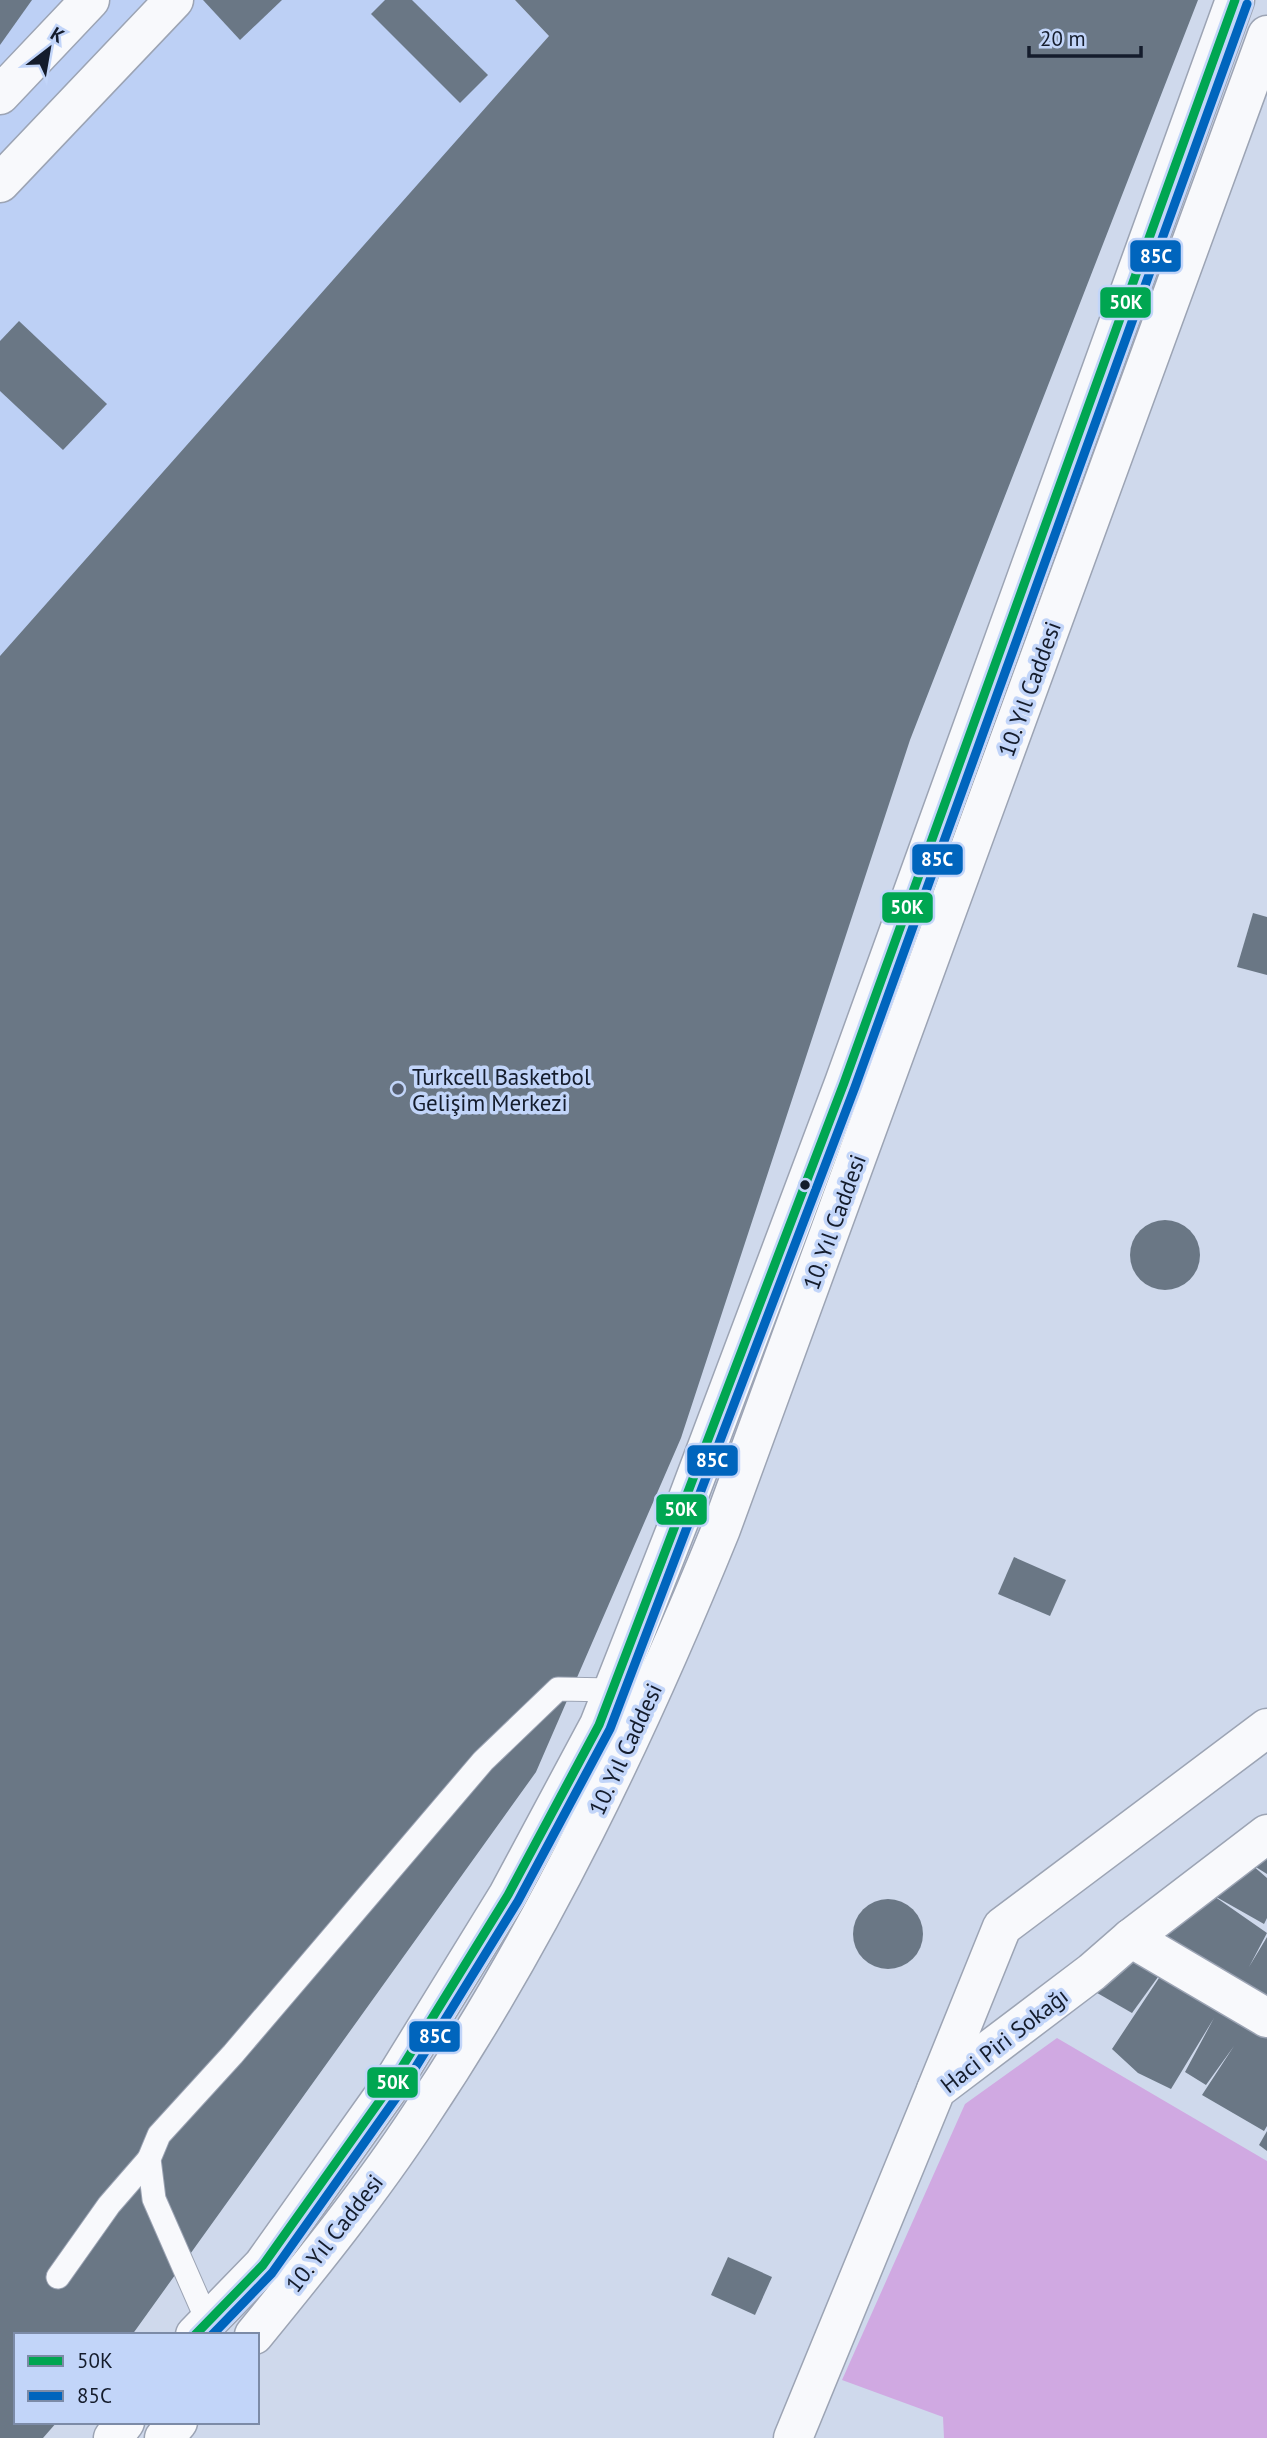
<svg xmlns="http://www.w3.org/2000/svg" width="1267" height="2438" viewBox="0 0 1267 2438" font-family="'PT Sans',sans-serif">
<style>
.built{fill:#bdd0f5}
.green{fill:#d0a9e2}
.building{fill:#6a7785}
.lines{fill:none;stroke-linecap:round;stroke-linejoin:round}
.lane-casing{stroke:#9ca4b4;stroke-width:25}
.street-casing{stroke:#9ca4b4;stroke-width:41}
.primary-casing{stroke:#9ca4b4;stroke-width:41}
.lane{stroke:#f8f9fc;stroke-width:23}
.street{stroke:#f8f9fc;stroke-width:38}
.primary{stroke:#f8f9fc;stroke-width:38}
.bus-1-casing{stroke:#c2d5f9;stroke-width:14}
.bus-2-casing{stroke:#c2d5f9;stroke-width:14}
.bus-1{stroke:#00a651;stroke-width:9}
.bus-2{stroke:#0065bd;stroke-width:9}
.poi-dot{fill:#555e6f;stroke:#c2d5f9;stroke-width:2.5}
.bus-dot{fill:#141c2c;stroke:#c2d5f9;stroke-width:2.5}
.labels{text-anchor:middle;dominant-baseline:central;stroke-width:7;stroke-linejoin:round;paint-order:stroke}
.street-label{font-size:23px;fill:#141c2c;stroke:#c2d5f9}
.poi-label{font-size:23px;fill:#141c2c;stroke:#c2d5f9;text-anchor:start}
.line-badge{stroke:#c2d5f9;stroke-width:2.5}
.badge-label{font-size:19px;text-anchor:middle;font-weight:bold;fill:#fff}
</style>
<rect width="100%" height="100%" fill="#cfd9ec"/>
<polygon class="built" points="0,0 515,0 549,36 0,662"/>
<polygon class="green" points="1057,2038 1267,2161 1267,2438 944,2438 943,2417 842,2380 965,2104"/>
<g class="building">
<polygon points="0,0 32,0 0,45"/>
<polygon points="203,0 282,0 240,40"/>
<polygon points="385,0 412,0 488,75 460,103 371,14"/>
<polygon points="515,0 1198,0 910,740 681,1438 536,1772 132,2335 16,2335 16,2422 57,2422 43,2438 0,2438 0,656 549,36"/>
<polygon points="19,321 107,404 63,450 0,391 0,341"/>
<polygon points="1253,913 1267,917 1267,975 1237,967"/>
<circle cx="1165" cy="1255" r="35"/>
<polygon points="1014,1557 1066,1580 1050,1616 998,1594"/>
<polygon points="1267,1851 1267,1874 1251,1864 1267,1878 1267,1918 1264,1924 1211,1894 1267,1933 1249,1967 1267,1937 1267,2006 1153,1940 1208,1891"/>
<circle cx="888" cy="1934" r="35"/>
<polygon points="1128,1959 1158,1977 1132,2013 1092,1990"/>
<polygon points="1163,1972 1267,2033 1267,2126 1264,2131 1202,2095 1234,2046 1206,2085 1185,2072 1214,2018 1171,2089 1138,2073 1112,2049"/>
<polygon points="1267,2131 1267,2151 1259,2145"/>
<polygon points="728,2257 772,2277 755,2315 711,2295"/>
</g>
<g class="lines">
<defs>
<g id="lane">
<polyline points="58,2277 109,2205 149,2159"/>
<polyline points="207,2320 154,2199 149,2159 159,2135 233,2054 483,1761 558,1689 613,1690"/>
</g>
<g id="street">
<polyline points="0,95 90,0"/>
<polyline points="0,183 174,0"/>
<polyline points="1131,1938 1267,2018"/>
<polyline points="936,2090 1002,1927 1267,1728"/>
<polyline points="793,2438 936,2090 1092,1972 1131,1938 1267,1834"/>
</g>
<g id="primary">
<polyline points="195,2335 263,2265 391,2085 508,1895 599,1725 680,1519 844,1083 1235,0"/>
<path d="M254 2335C312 2264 370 2192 420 2116 543 1932 638 1733 721 1529L1267 35"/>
<polyline points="113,2438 125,2422"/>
<polyline points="164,2438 178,2422"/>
</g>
</defs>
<use href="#lane" class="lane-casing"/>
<use href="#street" class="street-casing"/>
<use href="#primary" class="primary-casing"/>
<use href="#lane" class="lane"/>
<use href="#street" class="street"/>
<use href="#primary" class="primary"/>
<defs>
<polyline id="bus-1" points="195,2335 263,2265 391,2085 508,1895 599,1725 844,1083 1235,0"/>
<polyline id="bus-2" points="212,2335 272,2273 401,2091 518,1901 610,1729 855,1087 1247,4"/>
</defs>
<use href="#bus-1" class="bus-1-casing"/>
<use href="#bus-2" class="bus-2-casing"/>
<use href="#bus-1" class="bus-1"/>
<use href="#bus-2" class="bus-2"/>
</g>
<circle class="poi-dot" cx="398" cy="1089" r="7"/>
<circle class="bus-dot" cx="805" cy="1185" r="6"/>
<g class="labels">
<g class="street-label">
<text transform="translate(1029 689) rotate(-70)">10. Yıl Caddesi</text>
<text transform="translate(834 1222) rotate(-70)">10. Yıl Caddesi</text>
<text transform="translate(625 1749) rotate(-65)">10. Yıl Caddesi</text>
<text transform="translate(1004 2040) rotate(-38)">Haci Piri Sokağı</text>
<text transform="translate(334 2233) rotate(-52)">10. Yıl Caddesi</text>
</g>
<g class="poi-label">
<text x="412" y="1076">Turkcell Basketbol<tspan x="412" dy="26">Gelişim Merkezi</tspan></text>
</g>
</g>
<g class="line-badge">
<rect x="1129" y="239" width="53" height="34" rx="7" fill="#0065bd"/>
<rect x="1099" y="286" width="53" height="33" rx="7" fill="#00a651"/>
<rect x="911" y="843" width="53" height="33" rx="7" fill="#0065bd"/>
<rect x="881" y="891" width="53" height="33" rx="7" fill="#00a651"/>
<rect x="686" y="1444" width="53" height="33" rx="7" fill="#0065bd"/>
<rect x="655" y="1493" width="53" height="33" rx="7" fill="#00a651"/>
<rect x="408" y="2020" width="53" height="33" rx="7" fill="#0065bd"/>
<rect x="366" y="2066" width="53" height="33" rx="7" fill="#00a651"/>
</g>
<g class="badge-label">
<text x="1156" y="263">85C</text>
<text x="1126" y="309">50K</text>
<text x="937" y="866">85C</text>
<text x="907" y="914">50K</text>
<text x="712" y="1467">85C</text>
<text x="681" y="1516">50K</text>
<text x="435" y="2043">85C</text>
<text x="393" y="2089">50K</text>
</g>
<rect x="14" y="2333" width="245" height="91" fill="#c2d5f9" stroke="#7c8ba7" stroke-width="2"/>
<rect x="28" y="2356" width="35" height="10" fill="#00a651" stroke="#7c8ba7" stroke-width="2"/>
<text x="77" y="2368" font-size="21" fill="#141c2c">50K</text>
<rect x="28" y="2391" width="35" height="10" fill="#0065bd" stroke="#7c8ba7" stroke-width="2"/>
<text x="77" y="2403" font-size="21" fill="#141c2c">85C</text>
<g transform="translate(49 49) rotate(31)" stroke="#c2d5f9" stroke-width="5" paint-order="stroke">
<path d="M0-5L12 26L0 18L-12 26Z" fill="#141c2c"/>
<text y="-10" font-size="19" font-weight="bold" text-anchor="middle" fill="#141c2c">K</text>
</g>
<path d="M1029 46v10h112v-10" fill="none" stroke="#141c2c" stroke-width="3.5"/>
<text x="1040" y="46" font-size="21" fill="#141c2c" stroke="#c2d5f9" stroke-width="5" paint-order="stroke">20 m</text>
</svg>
